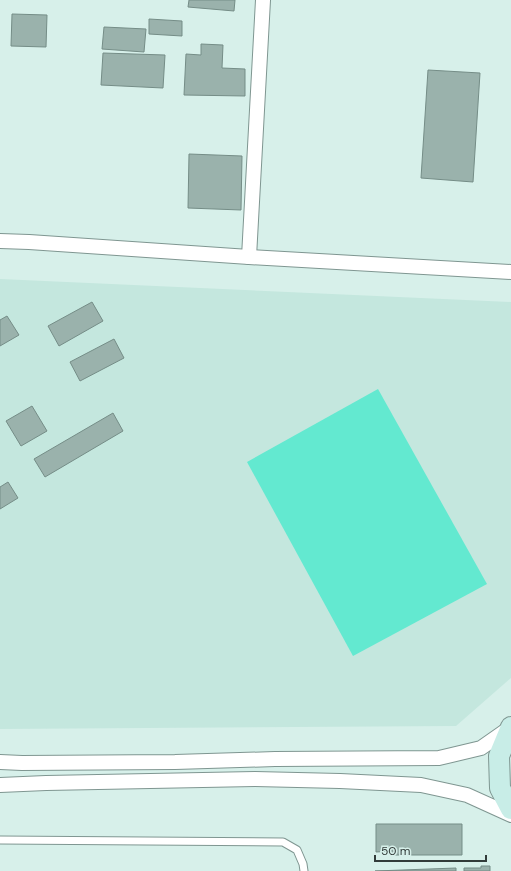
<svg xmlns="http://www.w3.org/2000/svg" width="511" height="871" viewBox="0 0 511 871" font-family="'DM Sans',sans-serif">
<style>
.built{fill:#c4e7de}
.green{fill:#63e9d0}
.building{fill:#9ab2ac;stroke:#758d87}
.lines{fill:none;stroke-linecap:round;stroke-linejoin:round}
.lane-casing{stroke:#7f9691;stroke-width:9}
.street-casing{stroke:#7f9691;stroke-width:16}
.secondary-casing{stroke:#7f9691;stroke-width:22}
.lane{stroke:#fff;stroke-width:7}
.street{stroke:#fff;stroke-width:14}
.secondary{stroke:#c8ede7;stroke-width:20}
</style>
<rect width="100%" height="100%" fill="#d7f0ea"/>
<polygon class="built" points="0,279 511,302 511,678 456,726 0,729"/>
<polygon class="green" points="378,389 487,584 353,656 247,462"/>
<g class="building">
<polygon points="189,0 235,0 234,11 188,7"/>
<polygon points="12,14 47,15 46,47 11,46"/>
<polygon points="149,19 182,21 182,36 149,34"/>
<polygon points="104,27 146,29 144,52 102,49"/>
<polygon points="201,44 223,45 222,68 245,69 245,96 184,95 186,54 201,55"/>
<polygon points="103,53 165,55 163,88 101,85"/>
<polygon points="428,70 480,73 473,182 421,178"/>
<polygon points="189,154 242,156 241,210 188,208"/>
<polygon points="92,302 103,321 59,346 48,326"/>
<polygon points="7,316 19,335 0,346 0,320"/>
<polygon points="114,339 124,358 80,381 70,362"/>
<polygon points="32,406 47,431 21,446 6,421"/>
<polygon points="113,413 123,431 45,477 34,459"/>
<polygon points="8,482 18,498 0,509 0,487"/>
<polygon points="376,824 462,824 462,855 393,855 393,851 376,852"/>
<polygon points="481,866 490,866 490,871 464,871 464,868 481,868"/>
<polygon points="456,868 456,871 375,871"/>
</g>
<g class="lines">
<defs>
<polyline id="lane" points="0,840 283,842 297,850 303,864 304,871"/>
<g id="street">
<polyline points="0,241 29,242 249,257 511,272"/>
<polyline points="249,257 263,0"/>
<polyline points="0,762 22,763 175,762 275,759 439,758 481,748 511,727"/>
<polyline points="0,785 46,783 255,779 340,781 421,785 467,795 511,815"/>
</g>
<polyline id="secondary" points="511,727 499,756 500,788 511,809"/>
</defs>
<use href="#lane" class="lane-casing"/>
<use href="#street" class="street-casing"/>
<use href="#secondary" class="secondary-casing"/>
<use href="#lane" class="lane"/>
<use href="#street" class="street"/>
<use href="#secondary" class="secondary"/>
</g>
<path d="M375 855v6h111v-6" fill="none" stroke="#323c3a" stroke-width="2"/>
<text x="381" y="855" font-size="12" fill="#323c3a" stroke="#d7f0ea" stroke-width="3" paint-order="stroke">50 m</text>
</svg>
